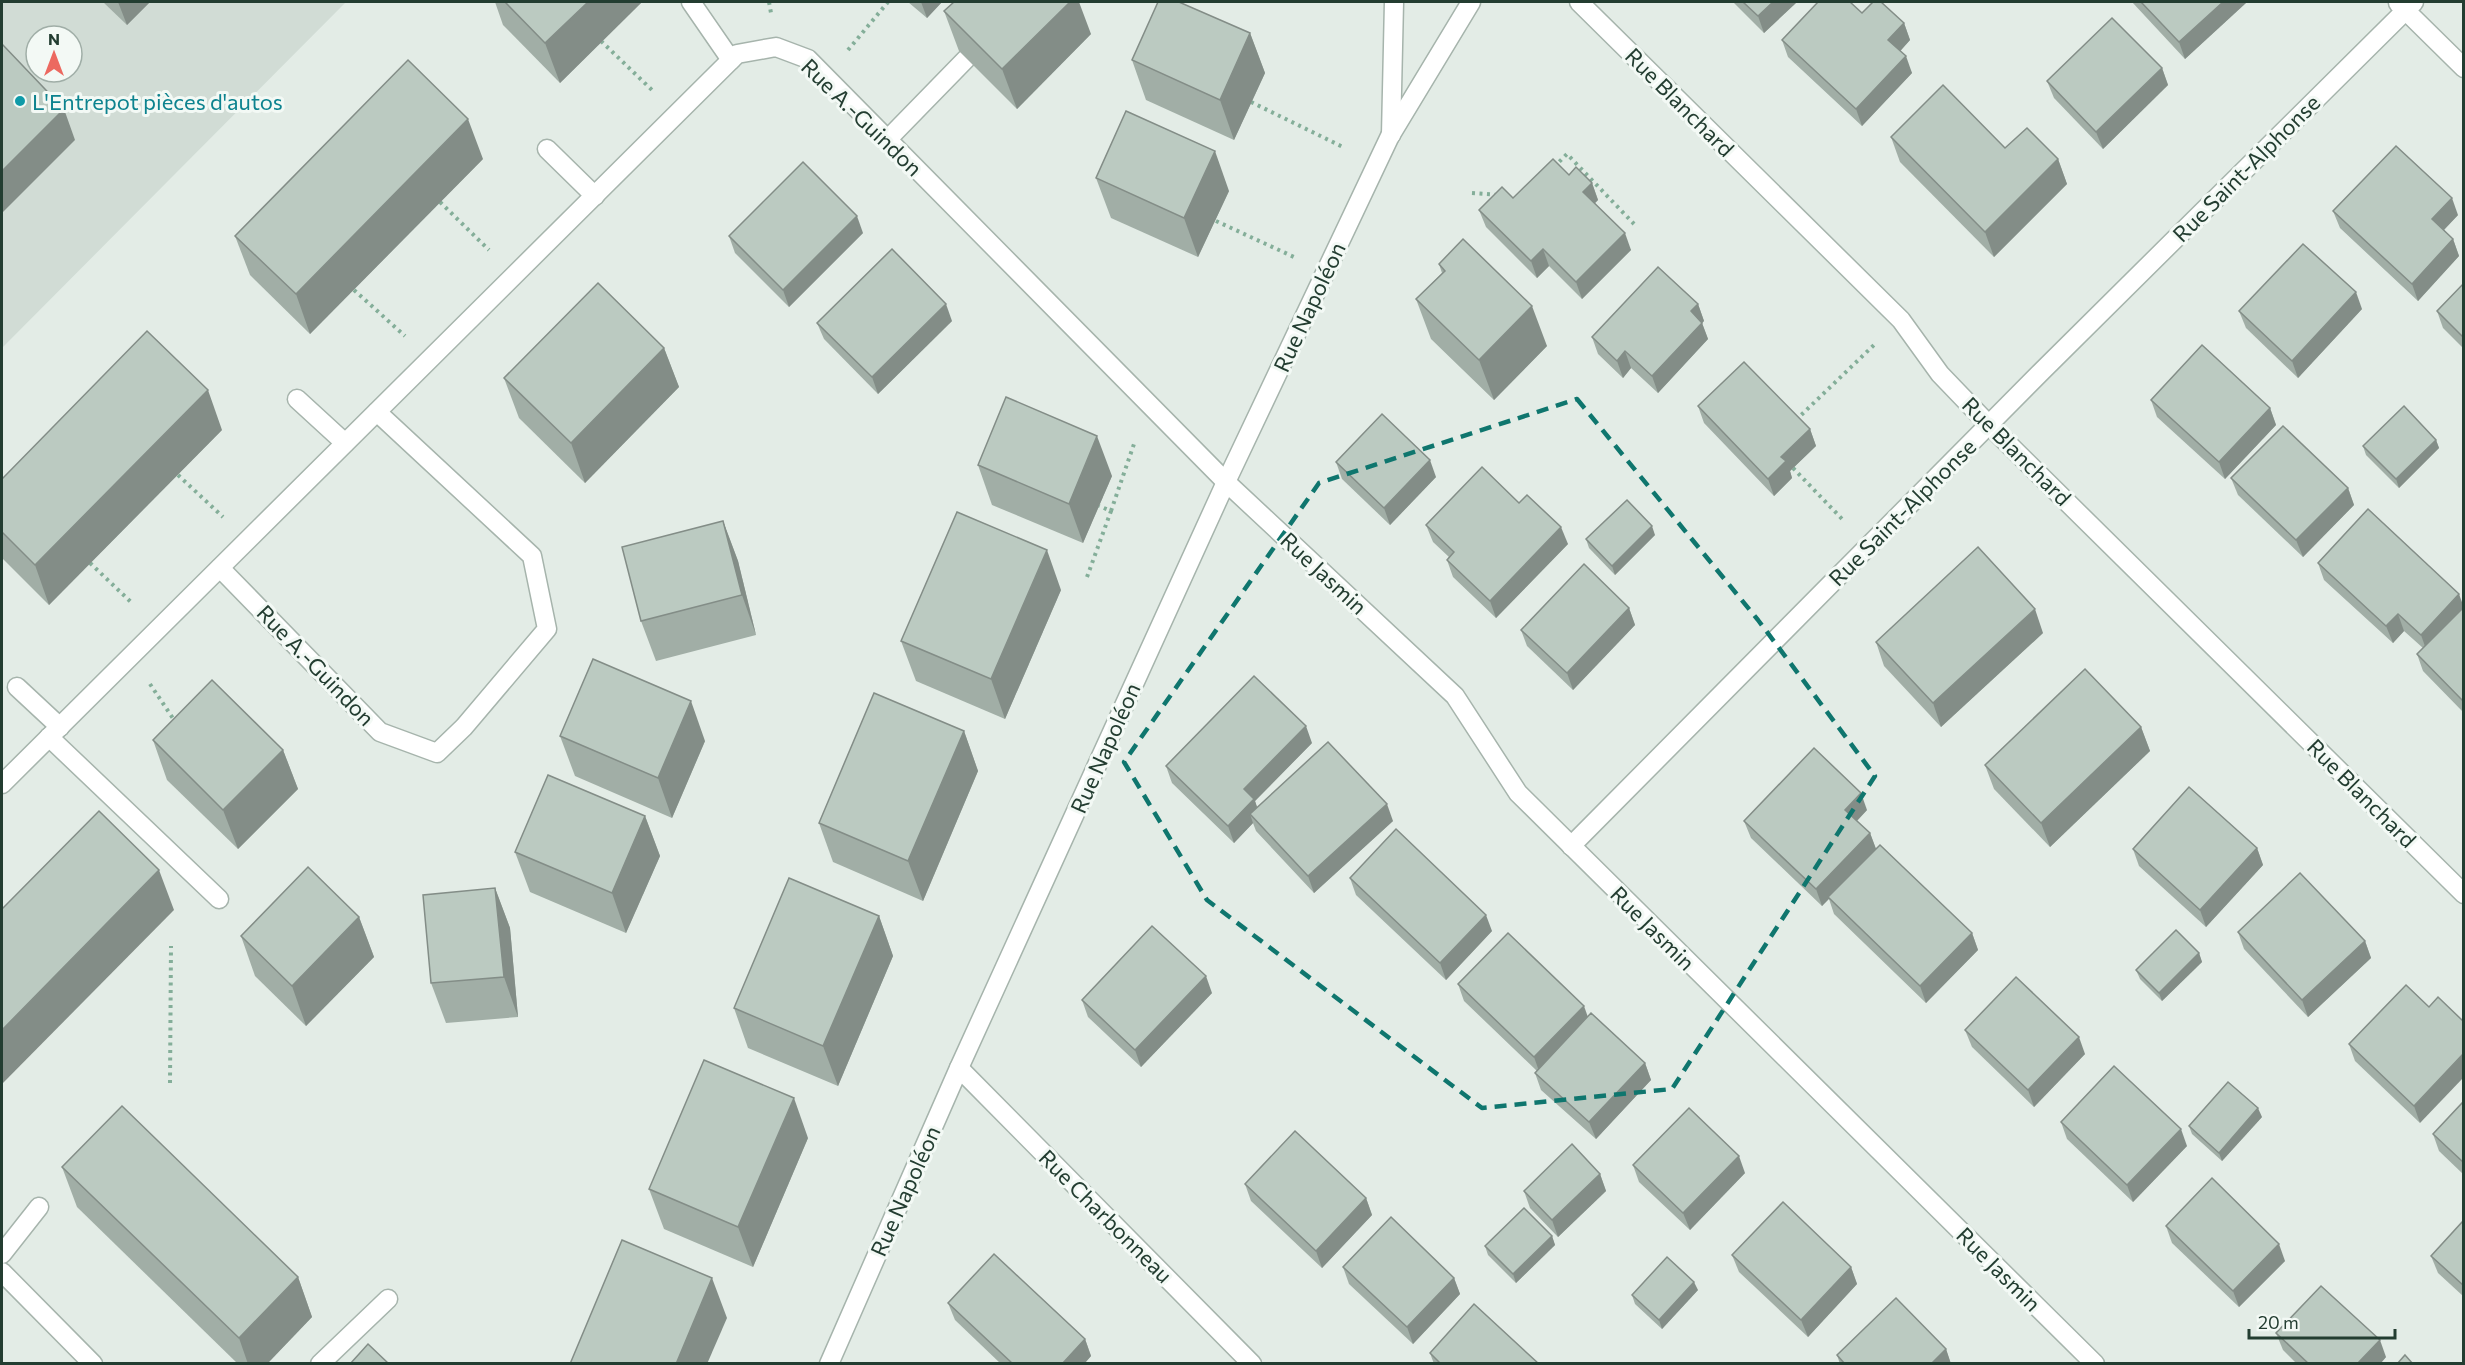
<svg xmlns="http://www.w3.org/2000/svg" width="2465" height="1365" viewBox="0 0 2465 1365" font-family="Commissioner,sans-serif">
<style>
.built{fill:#d1dcd5;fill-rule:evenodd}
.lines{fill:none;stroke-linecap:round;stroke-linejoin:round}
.service-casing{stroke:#a6b4ac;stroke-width:21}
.minor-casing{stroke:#a6b4ac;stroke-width:21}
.path{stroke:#84ae99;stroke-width:4;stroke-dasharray:3 4.5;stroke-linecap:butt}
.service{stroke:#fff;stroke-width:18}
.minor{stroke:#fff;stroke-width:18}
.wall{fill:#a1aea6}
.shaded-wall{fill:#838d87}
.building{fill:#bbcac1;stroke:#838d87;stroke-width:1.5}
.marked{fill:none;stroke:#0f766e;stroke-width:4.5;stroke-dasharray:12 8;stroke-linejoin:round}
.culture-dot{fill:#0f9aa8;stroke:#f3f9f5;stroke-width:2}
.labels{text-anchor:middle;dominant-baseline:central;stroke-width:6;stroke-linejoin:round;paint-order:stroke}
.culture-label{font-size:22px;fill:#0d838f;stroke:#f3f9f5;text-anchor:start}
.street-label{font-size:22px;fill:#233d31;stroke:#f3f9f5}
</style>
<rect width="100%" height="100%" fill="#e3ece6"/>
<path class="built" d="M2 2H346L2 348ZM36 36H72V72H36Z"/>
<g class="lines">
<defs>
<g id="service">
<polyline points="691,2 731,60"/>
<polyline points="888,139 966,59"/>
<polyline points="547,149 595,196"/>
<polyline points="297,399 345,443"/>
<polyline points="17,687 60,727"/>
<polyline points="49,737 219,899"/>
<polyline points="2,1254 39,1207"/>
<polyline points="320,1364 388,1299"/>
</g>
<g id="minor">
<polyline points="1579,2 1901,320 1940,374 1989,425 2464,894"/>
<polyline points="2398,3 2464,68"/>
<polyline points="1391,135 1394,2"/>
<polyline points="220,568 380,732 437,753 464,727 547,629 532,556 377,412"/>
<polyline points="2,784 737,54 776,47 808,59 1226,482 1455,696 1518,793 2095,1364"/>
<polyline points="1571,846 2041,372 2414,2"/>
<polyline points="959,1068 1252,1364"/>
<polyline points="2,1272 93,1364"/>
<polyline points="829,1364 959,1068 1226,482 1390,136 1471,2"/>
</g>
</defs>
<use href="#service" class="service-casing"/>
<use href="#minor" class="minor-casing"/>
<g class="path">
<polyline points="769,2 771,13"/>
<polyline points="601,41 653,91"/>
<polyline points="848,50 888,2"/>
<polyline points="1251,102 1345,148"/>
<polyline points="1554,167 1567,154 1634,224"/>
<polyline points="1472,193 1499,195"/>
<polyline points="440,202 489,250"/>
<polyline points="1216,221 1294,257"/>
<polyline points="354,290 405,336"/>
<polyline points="1796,420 1875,344"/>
<polyline points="1793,468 1844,521"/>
<polyline points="178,475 223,517"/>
<polyline points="1111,511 1135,441"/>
<polyline points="90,563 133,604"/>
<polyline points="1087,577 1111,511 1099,506"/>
<polyline points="150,684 176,723"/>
<polyline points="170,1083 171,946"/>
</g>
<use href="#service" class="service"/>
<use href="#minor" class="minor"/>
</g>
<g class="wall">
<polygon points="103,2 150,2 127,25"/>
<polygon points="495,2 642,2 560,83 503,25"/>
<polygon points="908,2 942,2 927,18"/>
<polygon points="1733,2 1797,2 1764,33"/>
<polygon points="2132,2 2247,2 2185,59"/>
<polygon points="944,11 1091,34 1017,109 959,51"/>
<polygon points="1862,13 1904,23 1910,40 1900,51 1912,73 1862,126 1788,57 1782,40"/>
<polygon points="1250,33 1265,73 1234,140 1146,100 1132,60"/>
<polygon points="2162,68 2168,85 2103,149 2054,98 2047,81"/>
<polygon points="1891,137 2005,148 2058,159 2067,184 1994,257 1900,162"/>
<polygon points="483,159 310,334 250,275 235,236"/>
<polygon points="1569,175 1592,183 1598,200 1595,203 1631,250 1582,299 1549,266 1537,278 1486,227 1479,210 1513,198"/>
<polygon points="1096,178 1229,191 1198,257 1111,218"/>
<polygon points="2333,211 2458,215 2444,230 2453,239 2459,256 2418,301 2340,228"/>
<polygon points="863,233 789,307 735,253 729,236"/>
<polygon points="1439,264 1547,346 1494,400 1431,339 1416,299 1442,273"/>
<polygon points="2463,284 2463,348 2443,328 2437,311"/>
<polygon points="1698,304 1704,321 1702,323 1708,339 1658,393 1631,368 1623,378 1598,354 1592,337"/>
<polygon points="2362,309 2298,378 2246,328 2239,311"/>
<polygon points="952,321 878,394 824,339 817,323"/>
<polygon points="664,348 679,387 585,483 519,418 504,378"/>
<polygon points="2151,400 2270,408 2276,425 2225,479 2157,417"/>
<polygon points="1698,406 1810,429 1816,446 1790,471 1792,478 1774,496 1704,423"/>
<polygon points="222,430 49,605 2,558 2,479"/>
<polygon points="2436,440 2439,448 2399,488 2366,455 2363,446"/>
<polygon points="1336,462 1436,477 1390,525 1342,479"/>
<polygon points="978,465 1112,476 1083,543 992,505"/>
<polygon points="2231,478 2348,488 2354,505 2303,557 2238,495"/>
<polygon points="1519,503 1568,544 1496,618 1453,577 1447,560 1449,557 1433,542 1426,525"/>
<polygon points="723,521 738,561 756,635 656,661 641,621"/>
<polygon points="1655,535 1615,575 1589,548 1586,539"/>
<polygon points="2318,563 2463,605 2463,712 2423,671 2417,654 2423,648 2404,631 2393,643 2324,580"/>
<polygon points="1061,590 1005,719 916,681 901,641"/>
<polygon points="1629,608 1635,625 1573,690 1527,646 1521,630"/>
<polygon points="2043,633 1941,727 1884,666 1876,642"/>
<polygon points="2141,727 2150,751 2050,847 1994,789 1985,765"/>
<polygon points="964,731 978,771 923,901 833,862 819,823"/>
<polygon points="560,736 705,741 672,818 575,776"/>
<polygon points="153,740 283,750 298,789 238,849 167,780"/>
<polygon points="1312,743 1255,801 1257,807 1393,821 1314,893 1256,831 1253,823 1234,843 1172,783 1166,766"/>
<polygon points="1867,810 1857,821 1870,833 1876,849 1972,933 1978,950 1926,1003 1834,914 1829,899 1822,906 1751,838 1744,821"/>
<polygon points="645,816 660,856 626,933 530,892 515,852"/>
<polygon points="2257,848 2263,865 2206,927 2139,866 2133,849"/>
<polygon points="1350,878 1492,931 1446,980 1356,895"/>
<polygon points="495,888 510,928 518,1017 446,1023 431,983"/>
<polygon points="879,916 893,956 838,1086 748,1048 734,1008"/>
<polygon points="359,917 374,957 306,1026 255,976 241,936"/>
<polygon points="2238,932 2365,941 2371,958 2308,1017 2244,949"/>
<polygon points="2199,953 2202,962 2162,1001 2140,979 2136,970"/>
<polygon points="1458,984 1587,1016 1645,1063 1651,1080 1596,1139 1541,1090 1535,1073 1537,1071 1464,1001"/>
<polygon points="2406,985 2420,1123 2355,1061 2349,1044"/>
<polygon points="1212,993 1141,1067 1088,1017 1082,1000"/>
<polygon points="1965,1030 2085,1054 2034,1107 1972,1047"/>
<polygon points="2463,1102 2463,1174 2439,1151 2433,1134"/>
<polygon points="2262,1117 2222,1161 2192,1134 2189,1126"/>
<polygon points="2061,1122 2187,1146 2133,1202 2067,1139"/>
<polygon points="808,1138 753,1267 664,1229 649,1189"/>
<polygon points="1633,1165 1745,1173 1690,1230 1639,1182"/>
<polygon points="62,1167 298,1277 312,1317 267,1364 238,1364 77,1207"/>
<polygon points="1600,1174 1606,1191 1558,1237 1530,1208 1524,1191"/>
<polygon points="1245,1184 1366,1198 1372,1215 1322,1268 1251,1201"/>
<polygon points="2463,1221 2463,1296 2438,1273 2431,1256"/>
<polygon points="2166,1226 2285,1261 2239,1307 2172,1243"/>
<polygon points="1552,1236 1555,1245 1516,1283 1488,1255 1485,1246"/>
<polygon points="1732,1255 1851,1267 1857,1284 1808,1337 1739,1272"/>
<polygon points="1343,1267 1454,1278 1460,1294 1413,1344 1349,1284"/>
<polygon points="1698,1290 1662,1329 1635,1304 1632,1295"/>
<polygon points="948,1303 1085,1339 1091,1356 1084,1364 1001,1364 955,1320"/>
<polygon points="2276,1333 2386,1357 2380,1364 2297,1364 2283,1350"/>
<polygon points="1946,1349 1951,1364 1840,1364 1837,1355"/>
<polygon points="1430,1353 1539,1364 1434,1364"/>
</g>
<g class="shaded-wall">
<polygon points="118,2 150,2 127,25"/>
<polygon points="588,2 642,2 560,83 545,43"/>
<polygon points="921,2 942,2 927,18"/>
<polygon points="1070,2 1079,2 1091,34 1017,109 1002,69"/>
<polygon points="1773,2 1797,2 1764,33 1758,16"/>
<polygon points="2223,2 2247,2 2185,59 2179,42"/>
<polygon points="1904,23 1910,40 1895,57 1888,40"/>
<polygon points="1250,33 1265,73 1234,140 1220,100"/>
<polygon points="1906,56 1912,73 1862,126 1856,109"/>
<polygon points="2162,68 2168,85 2103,149 2096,132"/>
<polygon points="64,109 75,140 2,213 2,171"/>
<polygon points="468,119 483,159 310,334 296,294"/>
<polygon points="1215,151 1229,191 1198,257 1184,218"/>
<polygon points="2058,159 2067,184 1994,257 1985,232"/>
<polygon points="1592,183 1598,200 1589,209 1583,192"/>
<polygon points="2452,198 2458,215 2438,236 2432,219"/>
<polygon points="857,216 863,233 789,307 783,290"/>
<polygon points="1625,233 1631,250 1582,299 1576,282"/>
<polygon points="2453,239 2459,256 2418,301 2412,284"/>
<polygon points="1543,249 1549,266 1537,278 1531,261"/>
<polygon points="2356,292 2362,309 2298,378 2292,361"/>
<polygon points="946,304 952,321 878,394 872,377"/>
<polygon points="1698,304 1704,321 1702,323 1708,339 1658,393 1652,376 1691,311"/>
<polygon points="1532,306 1547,346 1494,400 1479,360"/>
<polygon points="664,348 679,387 585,483 571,443"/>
<polygon points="1625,351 1631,368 1623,378 1617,361"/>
<polygon points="208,390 222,430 49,605 35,565"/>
<polygon points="2270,408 2276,425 2225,479 2219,462"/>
<polygon points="1810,429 1816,446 1790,471 1792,478 1774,496 1768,479 1781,457"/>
<polygon points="1097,436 1112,476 1083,543 1069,504"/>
<polygon points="2436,440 2439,448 2399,488 2396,479"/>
<polygon points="1430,460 1436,477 1390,525 1384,508"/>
<polygon points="2348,488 2354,505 2303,557 2296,540"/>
<polygon points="723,521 738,561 756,635 742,595"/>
<polygon points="1652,526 1655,535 1615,575 1612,566"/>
<polygon points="1561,527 1568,544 1496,618 1490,601"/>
<polygon points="1047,550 1061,590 1005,719 991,679"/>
<polygon points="2459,594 2463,605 2463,613 2427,652 2421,635"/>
<polygon points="1629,608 1635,625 1573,690 1567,673"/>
<polygon points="2035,609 2043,633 1941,727 1933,703"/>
<polygon points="2398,614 2404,631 2393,643 2386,626"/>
<polygon points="691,701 705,741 672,818 658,778"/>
<polygon points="1306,726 1312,743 1255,801 1260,816 1250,814 1253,823 1234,843 1228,826 1244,789"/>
<polygon points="2141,727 2150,751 2050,847 2041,823"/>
<polygon points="964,731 978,771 923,901 908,861"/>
<polygon points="283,750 298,789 238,849 223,810"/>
<polygon points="1861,793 1867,810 1851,827 1845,810"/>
<polygon points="1387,804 1393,821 1314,893 1308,876"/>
<polygon points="645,816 660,856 626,933 612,893"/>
<polygon points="1870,833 1876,849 1822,906 1816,889"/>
<polygon points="2257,848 2263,865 2206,927 2200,910"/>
<polygon points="159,870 174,910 2,1084 2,1030"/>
<polygon points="495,888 510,928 518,1017 504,977"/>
<polygon points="1486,915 1492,931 1446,980 1440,963"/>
<polygon points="879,916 893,956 838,1086 823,1046"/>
<polygon points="359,917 374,957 306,1026 292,986"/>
<polygon points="1972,933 1978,950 1926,1003 1920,986"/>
<polygon points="2365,941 2371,958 2308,1017 2302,1000"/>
<polygon points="2199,953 2202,962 2162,1001 2159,993"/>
<polygon points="1206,976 1212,993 1141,1067 1135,1050"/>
<polygon points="1584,1006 1590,1023 1540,1074 1534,1057"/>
<polygon points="2079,1037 2085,1054 2034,1107 2028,1090"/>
<polygon points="2463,1054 2463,1078 2420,1123 2414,1106"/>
<polygon points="1645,1063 1651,1080 1596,1139 1589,1122"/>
<polygon points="794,1098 808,1138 753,1267 738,1227"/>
<polygon points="2258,1108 2262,1117 2222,1161 2219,1153"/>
<polygon points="2181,1129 2187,1146 2133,1202 2127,1185"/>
<polygon points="1739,1156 1745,1173 1690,1230 1683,1213"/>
<polygon points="1600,1174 1606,1191 1558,1237 1552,1220"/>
<polygon points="1366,1198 1372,1215 1322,1268 1316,1251"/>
<polygon points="1552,1236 1555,1245 1516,1283 1513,1274"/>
<polygon points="2279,1244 2285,1261 2239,1307 2233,1291"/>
<polygon points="1851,1267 1857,1284 1808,1337 1801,1320"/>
<polygon points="298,1277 312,1317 267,1364 248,1364 239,1338"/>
<polygon points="712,1278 727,1318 707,1364 676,1364"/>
<polygon points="1454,1278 1460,1294 1413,1344 1407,1327"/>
<polygon points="1694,1282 1698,1290 1662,1329 1659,1320"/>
<polygon points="1085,1339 1091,1356 1084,1364 1062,1364"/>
<polygon points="2380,1340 2386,1357 2380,1364 2357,1364"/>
<polygon points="1946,1349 1951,1364 1931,1364"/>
</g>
<g class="building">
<polygon points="505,2 588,2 545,43"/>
<polygon points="954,2 1070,2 1002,69 944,11"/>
<polygon points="1158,2 1179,2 1250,33 1220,100 1132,60"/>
<polygon points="1743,2 1773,2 1758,16"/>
<polygon points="1818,2 1850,2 1862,13 1873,2 1881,2 1904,23 1888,40 1906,56 1856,109 1782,40"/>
<polygon points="2141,2 2223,2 2179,42"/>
<polygon points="2112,18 2162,68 2096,132 2047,81"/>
<polygon points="2,44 64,109 2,171"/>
<polygon points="408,60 468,119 296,294 235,236"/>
<polygon points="1943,85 2005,148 2027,128 2058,159 1985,232 1891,137"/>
<polygon points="1126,111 1215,151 1184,218 1096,178"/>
<polygon points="2396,146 2452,198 2432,219 2453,239 2412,284 2333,211"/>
<polygon points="1553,159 1569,175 1576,167 1592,183 1583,192 1625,233 1576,282 1543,249 1531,261 1479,210 1502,187 1513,198"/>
<polygon points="803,162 857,216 783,290 729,236"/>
<polygon points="1463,239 1532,306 1479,360 1416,299 1445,271 1439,264"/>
<polygon points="2303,244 2356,292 2292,361 2239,311"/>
<polygon points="892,249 946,304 872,377 817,323"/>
<polygon points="1658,267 1698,304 1691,311 1702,323 1652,376 1625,351 1617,361 1592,337"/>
<polygon points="598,283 664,348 571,443 504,378"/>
<polygon points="2463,284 2463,337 2437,311"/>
<polygon points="147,331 208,390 35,565 2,532 2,479"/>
<polygon points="2202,345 2270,408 2219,462 2151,400"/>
<polygon points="1744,362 1810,429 1781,457 1786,461 1768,479 1698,406"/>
<polygon points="1006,397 1097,436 1069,504 978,465"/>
<polygon points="2404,406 2436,440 2396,479 2363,446"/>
<polygon points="1382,414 1430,460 1384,508 1336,462"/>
<polygon points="2283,426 2348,488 2296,540 2231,478"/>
<polygon points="1482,467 1519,503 1527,495 1561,527 1490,601 1447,560 1454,552 1426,525"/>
<polygon points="1627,500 1652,526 1612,566 1586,539"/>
<polygon points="2368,509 2459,594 2421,635 2398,614 2386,626 2318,563"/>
<polygon points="957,512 1047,550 991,679 901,641"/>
<polygon points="723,521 742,595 641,621 622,547"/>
<polygon points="1978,547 2035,609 1933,703 1876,642"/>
<polygon points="1584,564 1629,608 1567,673 1521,630"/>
<polygon points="2463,608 2463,701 2417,654"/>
<polygon points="593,659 691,701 658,778 560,736"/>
<polygon points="2085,669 2141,727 2041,823 1985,765"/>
<polygon points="1254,676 1306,726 1244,789 1254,799 1228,826 1166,766"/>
<polygon points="212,680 283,750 223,810 153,740"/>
<polygon points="874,693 964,731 908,861 819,823"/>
<polygon points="1328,742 1387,804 1308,876 1250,814"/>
<polygon points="1814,748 1861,793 1845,810 1870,833 1816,889 1744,821"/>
<polygon points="548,775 645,816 612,893 515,852"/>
<polygon points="2189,787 2257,848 2200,910 2133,849"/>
<polygon points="99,811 159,870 2,1030 2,909"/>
<polygon points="1396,829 1486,915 1440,963 1350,878"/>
<polygon points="1880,845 1972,933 1920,986 1828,897"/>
<polygon points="308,867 359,917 292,986 241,936"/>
<polygon points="2300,873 2365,941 2302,1000 2238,932"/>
<polygon points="789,878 879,916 823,1046 734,1008"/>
<polygon points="495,888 504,977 431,983 423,895"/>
<polygon points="1152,926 1206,976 1135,1050 1082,1000"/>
<polygon points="2176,930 2199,953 2159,993 2136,970"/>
<polygon points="1508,933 1584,1006 1534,1057 1458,984"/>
<polygon points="2016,977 2079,1037 2028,1090 1965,1030"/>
<polygon points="2406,985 2429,1007 2438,997 2463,1021 2463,1054 2414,1106 2349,1044"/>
<polygon points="1591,1013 1645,1063 1589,1122 1535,1073"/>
<polygon points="704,1060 794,1098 738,1227 649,1189"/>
<polygon points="2114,1066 2181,1129 2127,1185 2061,1122"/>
<polygon points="2228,1082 2258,1108 2219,1153 2189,1126"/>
<polygon points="2463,1102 2463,1162 2433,1134"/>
<polygon points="122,1106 298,1277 239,1338 62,1167"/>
<polygon points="1689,1108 1739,1156 1683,1213 1633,1165"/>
<polygon points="1295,1131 1366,1198 1316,1251 1245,1184"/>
<polygon points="1572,1144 1600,1174 1552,1220 1524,1191"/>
<polygon points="2212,1178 2279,1244 2233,1291 2166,1226"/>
<polygon points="1783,1202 1851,1267 1801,1320 1732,1255"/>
<polygon points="1524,1208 1552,1236 1513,1274 1485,1246"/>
<polygon points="1391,1217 1454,1278 1407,1327 1343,1267"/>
<polygon points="2463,1221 2463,1285 2431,1256"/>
<polygon points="622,1240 712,1278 676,1364 570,1364"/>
<polygon points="994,1254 1085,1339 1062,1364 1013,1364 948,1303"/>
<polygon points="1667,1257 1694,1282 1659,1320 1632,1295"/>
<polygon points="2321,1286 2380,1340 2357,1364 2309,1364 2276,1333"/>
<polygon points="1896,1298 1946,1349 1931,1364 1845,1364 1837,1355"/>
<polygon points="1474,1304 1539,1364 1441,1364 1430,1353"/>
<polygon points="368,1344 389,1364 350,1364"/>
<polygon points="2405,1355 2413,1364 2397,1364"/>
</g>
<path class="marked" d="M1577 399 1758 620 1875 776 1672 1089 1482 1108 1207 900 1124 762 1319 483Z"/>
<circle class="culture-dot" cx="20" cy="101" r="6"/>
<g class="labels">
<g class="culture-label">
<text x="32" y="101">L'Entrepot pièces d'autos</text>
</g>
<g class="street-label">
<text transform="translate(1680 102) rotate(45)">Rue Blanchard</text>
<text transform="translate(862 117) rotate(44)">Rue A.-Guindon</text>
<text transform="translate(2246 168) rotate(-45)">Rue Saint-Alphonse</text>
<text transform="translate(1309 307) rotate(-65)">Rue Napoléon</text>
<text transform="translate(2017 451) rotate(45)">Rue Blanchard</text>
<text transform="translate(1902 512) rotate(-45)">Rue Saint-Alphonse</text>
<text transform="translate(1324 573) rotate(43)">Rue Jasmin</text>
<text transform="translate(316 665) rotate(46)">Rue A.-Guindon</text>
<text transform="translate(1105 748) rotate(-66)">Rue Napoléon</text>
<text transform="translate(2362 793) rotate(45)">Rue Blanchard</text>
<text transform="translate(1653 928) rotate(45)">Rue Jasmin</text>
<text transform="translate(905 1191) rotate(-66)">Rue Napoléon</text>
<text transform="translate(1106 1216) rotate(45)">Rue Charbonneau</text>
<text transform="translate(1999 1269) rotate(45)">Rue Jasmin</text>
</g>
</g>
<rect width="2465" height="1365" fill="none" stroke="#233d31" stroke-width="6"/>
<g transform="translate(54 54)"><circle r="28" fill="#f3f9f5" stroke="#a0aea7" stroke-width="1.5"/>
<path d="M0-4.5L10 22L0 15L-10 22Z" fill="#ec6960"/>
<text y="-9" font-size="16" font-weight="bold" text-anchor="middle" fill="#233d31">N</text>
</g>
<path d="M2249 1329v9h146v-9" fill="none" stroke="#233d31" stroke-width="3"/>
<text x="2258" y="1329" font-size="18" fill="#233d31" stroke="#f3f9f5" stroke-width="4.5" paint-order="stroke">20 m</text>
</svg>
